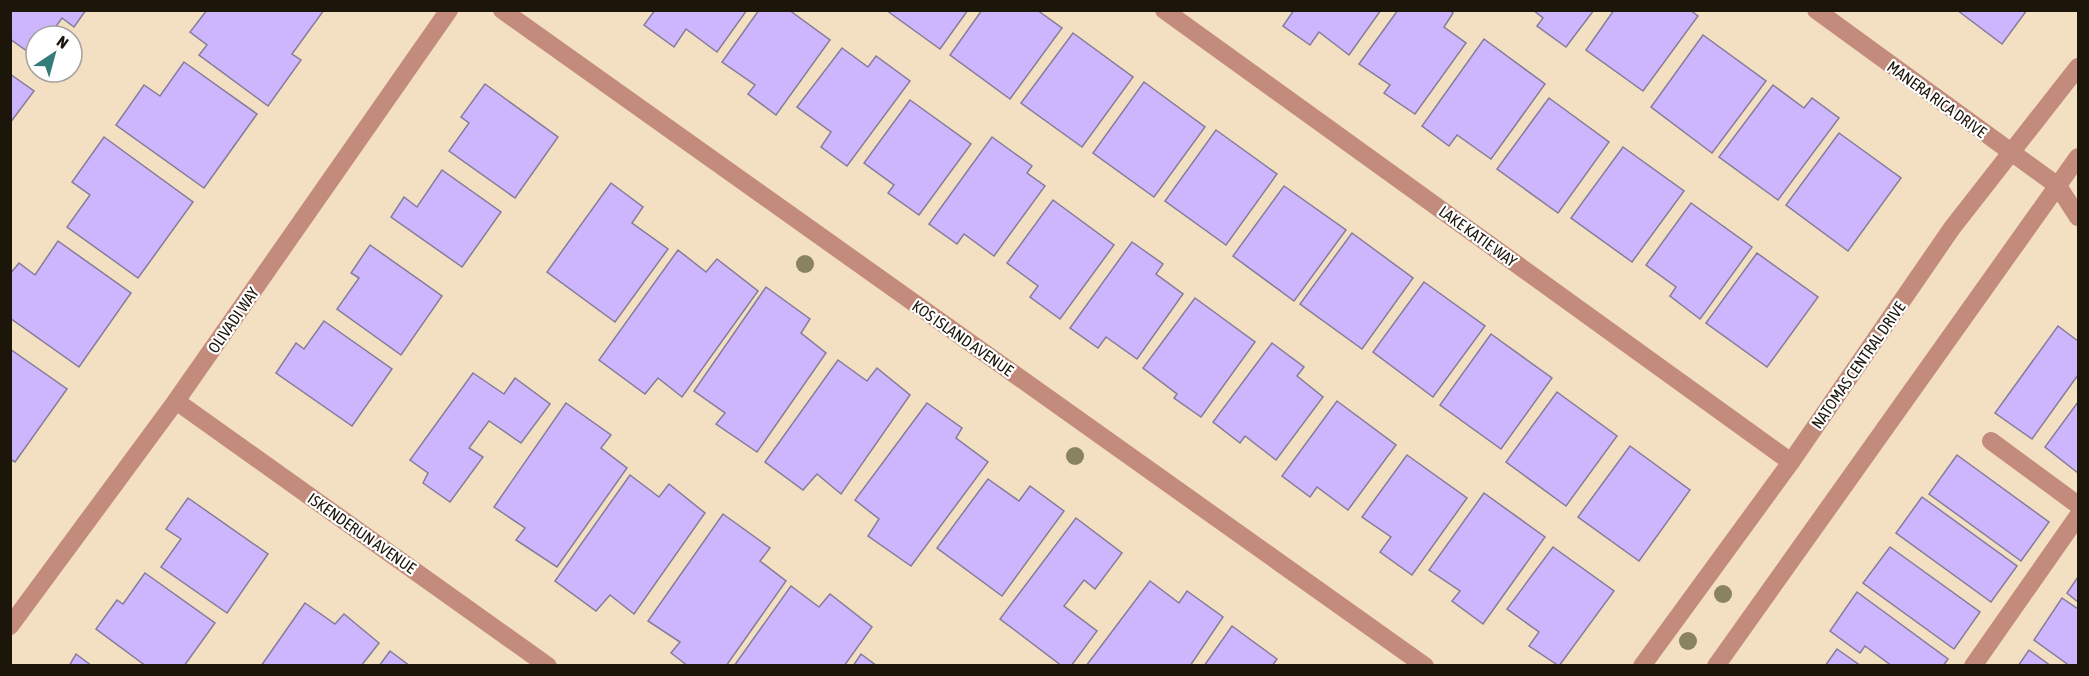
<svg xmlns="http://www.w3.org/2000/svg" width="2089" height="676" viewBox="0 0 2089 676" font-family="'Asap Condensed',sans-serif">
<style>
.building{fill:#cdb6fe;stroke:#857c9a;stroke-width:1.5}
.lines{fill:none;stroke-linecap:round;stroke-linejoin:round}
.lane{stroke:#c38b7b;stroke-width:18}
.street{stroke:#c38b7b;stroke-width:18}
.tree{fill:#898362}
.labels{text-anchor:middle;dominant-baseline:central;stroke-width:4.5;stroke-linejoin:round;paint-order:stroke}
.street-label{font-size:16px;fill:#1c150a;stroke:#fff}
</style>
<rect width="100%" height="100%" fill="#f3dfc1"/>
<g class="building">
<polygon points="10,10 86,10 74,27 62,18 49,36 36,36 34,56 10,39"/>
<polygon points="207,10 324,10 292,54 301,60 268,106 199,55 207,45 190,32"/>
<polygon points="655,10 747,10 717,52 686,29 674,47 644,25"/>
<polygon points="759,10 789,10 830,40 776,115 748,94 755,85 722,62"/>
<polygon points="886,10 968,10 940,49"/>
<polygon points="982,10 1037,10 1062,28 1010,99 950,55"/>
<polygon points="1294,10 1381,10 1349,55 1319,32 1310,45 1283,26"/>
<polygon points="1398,10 1450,10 1453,13 1444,27 1466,43 1415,114 1384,93 1390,85 1359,64"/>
<polygon points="1533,10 1594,10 1566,47 1537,26 1543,18"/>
<polygon points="1614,10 1690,10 1698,16 1643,91 1586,50"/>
<polygon points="1957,10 2027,10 2002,44"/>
<polygon points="1073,33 1133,77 1082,147 1021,103"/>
<polygon points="1703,35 1766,81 1712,153 1651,107"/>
<polygon points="1484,39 1545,84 1491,159 1457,135 1449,146 1422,126"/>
<polygon points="842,48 868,67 876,56 910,81 847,166 821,147 831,132 797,107"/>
<polygon points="184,62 257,114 204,188 116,125 144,85 160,96"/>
<polygon points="10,74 34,91 10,123"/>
<polygon points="1144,82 1205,127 1154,197 1093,153"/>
<polygon points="485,84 558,137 515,198 449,151 469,123 461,117"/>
<polygon points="1773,85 1804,108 1812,98 1839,118 1778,200 1719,157"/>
<polygon points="1549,98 1609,142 1558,213 1497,169"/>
<polygon points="910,100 971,144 919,215 888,193 894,185 864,163"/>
<polygon points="1216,130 1277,174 1226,245 1165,201"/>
<polygon points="1839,133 1901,178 1848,251 1786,205"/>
<polygon points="104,137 193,202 138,278 67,227 90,195 72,182"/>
<polygon points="992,137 1032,166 1027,173 1045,186 994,256 964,234 957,244 929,224"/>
<polygon points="1623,147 1684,191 1632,262 1571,218"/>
<polygon points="442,170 501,212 462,267 391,217 404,197 417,207"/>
<polygon points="611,183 643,207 632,223 668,249 615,322 547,272"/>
<polygon points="1284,186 1346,230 1294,301 1233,256"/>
<polygon points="1053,200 1114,245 1060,319 1030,297 1038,286 1007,263"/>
<polygon points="1691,203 1752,247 1700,319 1670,296 1676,287 1646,265"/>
<polygon points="1352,233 1413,278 1362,349 1300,304"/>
<polygon points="58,241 131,293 79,367 10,318 10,274 19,263 35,275"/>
<polygon points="1132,242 1163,264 1156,274 1183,294 1137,359 1106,337 1098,348 1070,328"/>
<polygon points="370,245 442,296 401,355 337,309 359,278 351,273"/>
<polygon points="678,250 706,272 717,259 758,291 682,397 658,378 645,394 599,360"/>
<polygon points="1757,253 1818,297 1767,367 1706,323"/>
<polygon points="1424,282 1485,326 1433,397 1373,352"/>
<polygon points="766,287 810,319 801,333 826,353 757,452 716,424 725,413 694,391"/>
<polygon points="1195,298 1255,342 1201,417 1174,398 1177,394 1143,368"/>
<polygon points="324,321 392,369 352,426 276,373 296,343 304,349"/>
<polygon points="2058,326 2078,341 2078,375 2032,439 1995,413"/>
<polygon points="1491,334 1552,378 1501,449 1440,405"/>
<polygon points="1272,343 1304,367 1297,376 1323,397 1276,460 1245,436 1240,443 1213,422"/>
<polygon points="10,349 67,389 15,462 10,459"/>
<polygon points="838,360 867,381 877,368 910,395 841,494 817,474 803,490 765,462"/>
<polygon points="473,373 504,394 515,378 550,404 521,443 489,421 469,448 483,457 450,502 423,483 428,473 410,460"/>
<polygon points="1557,392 1617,436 1566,506 1506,462"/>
<polygon points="1337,401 1396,445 1348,510 1317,487 1310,497 1282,476"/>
<polygon points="2078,402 2078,473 2045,447"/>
<polygon points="566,403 611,435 601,448 627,468 557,567 516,540 525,528 494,507"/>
<polygon points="927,403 962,428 956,438 988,462 911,566 868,536 879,519 855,500"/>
<polygon points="1630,446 1690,490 1639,561 1578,517"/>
<polygon points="1407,455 1467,498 1412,575 1380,552 1391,537 1362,517"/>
<polygon points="1957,455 2049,522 2021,561 1929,494"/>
<polygon points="630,475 659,497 669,484 705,513 634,614 610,595 596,611 555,581"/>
<polygon points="988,479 1019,501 1030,486 1064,511 1002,596 937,548"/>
<polygon points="1484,493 1545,537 1483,624 1452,601 1460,591 1429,570"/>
<polygon points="1922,497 2017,566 1991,602 1896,533"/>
<polygon points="188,498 268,554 227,613 161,567 181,539 166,529"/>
<polygon points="723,514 770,548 760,561 786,581 726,666 688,666 671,653 680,642 648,621"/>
<polygon points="1076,518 1122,553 1095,589 1084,580 1064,606 1097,631 1071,666 1062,666 1000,619"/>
<polygon points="1553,547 1614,591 1559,666 1529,646 1539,632 1507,609"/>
<polygon points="1890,547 1980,612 1954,649 1863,583"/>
<polygon points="145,573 215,623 184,666 146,666 96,629 117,600 123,604"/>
<polygon points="2078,577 2078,602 2067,593"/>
<polygon points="1150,581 1179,603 1187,591 1223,617 1190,666 1086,666"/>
<polygon points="791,586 819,607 830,594 872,627 844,666 734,666"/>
<polygon points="1857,592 1948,659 1943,666 1892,666 1865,646 1860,653 1830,631"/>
<polygon points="2062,598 2078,609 2078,666 2070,666 2034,640"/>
<polygon points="305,603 335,624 344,614 379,643 361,666 261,666"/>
<polygon points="1232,626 1277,659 1272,666 1204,666"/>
<polygon points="1837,649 1861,666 1825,666"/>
<polygon points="2029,650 2051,666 2018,666"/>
<polygon points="390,651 410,666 379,666"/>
<polygon points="76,654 92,666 69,666"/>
<polygon points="861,654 877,666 853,666"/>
</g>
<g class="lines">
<g class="lane">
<polyline points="1991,441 2078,505"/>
<polyline points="1973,666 2078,516"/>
</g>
<g class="street">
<polyline points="502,10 1425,666"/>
<polyline points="1164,10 1791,462"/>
<polyline points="1816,10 2058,186 2078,217"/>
<polyline points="176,401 548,666"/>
<polyline points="10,626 176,401 449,10"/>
<polyline points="1642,666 1791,462 1952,228 2078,67"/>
<polyline points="1716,666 2078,157"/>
</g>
</g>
<g class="tree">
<circle cx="805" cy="264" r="9"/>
<circle cx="1075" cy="456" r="9"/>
<circle cx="1723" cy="594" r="9"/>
<circle cx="1688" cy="641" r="9"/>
</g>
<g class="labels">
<g class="street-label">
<text transform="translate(1937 99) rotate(36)">MANERA RICA DRIVE</text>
<text transform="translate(1478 236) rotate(36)">LAKE KATIE WAY</text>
<text transform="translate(233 320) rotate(-55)">OLIVADI WAY</text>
<text transform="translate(963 338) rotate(35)">KOS ISLAND AVENUE</text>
<text transform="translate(1858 365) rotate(-55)">NATOMAS CENTRAL DRIVE</text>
<text transform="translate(362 533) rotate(35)">ISKENDERUN AVENUE</text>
</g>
</g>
<rect width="2089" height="676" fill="none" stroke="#1c150a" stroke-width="24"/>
<g transform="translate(54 54) rotate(36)"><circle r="28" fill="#ffffff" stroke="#a4a19d" stroke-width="1.5"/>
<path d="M0-4.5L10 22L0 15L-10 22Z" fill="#337c7a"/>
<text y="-9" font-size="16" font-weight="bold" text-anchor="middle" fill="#1c150a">N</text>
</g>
</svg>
